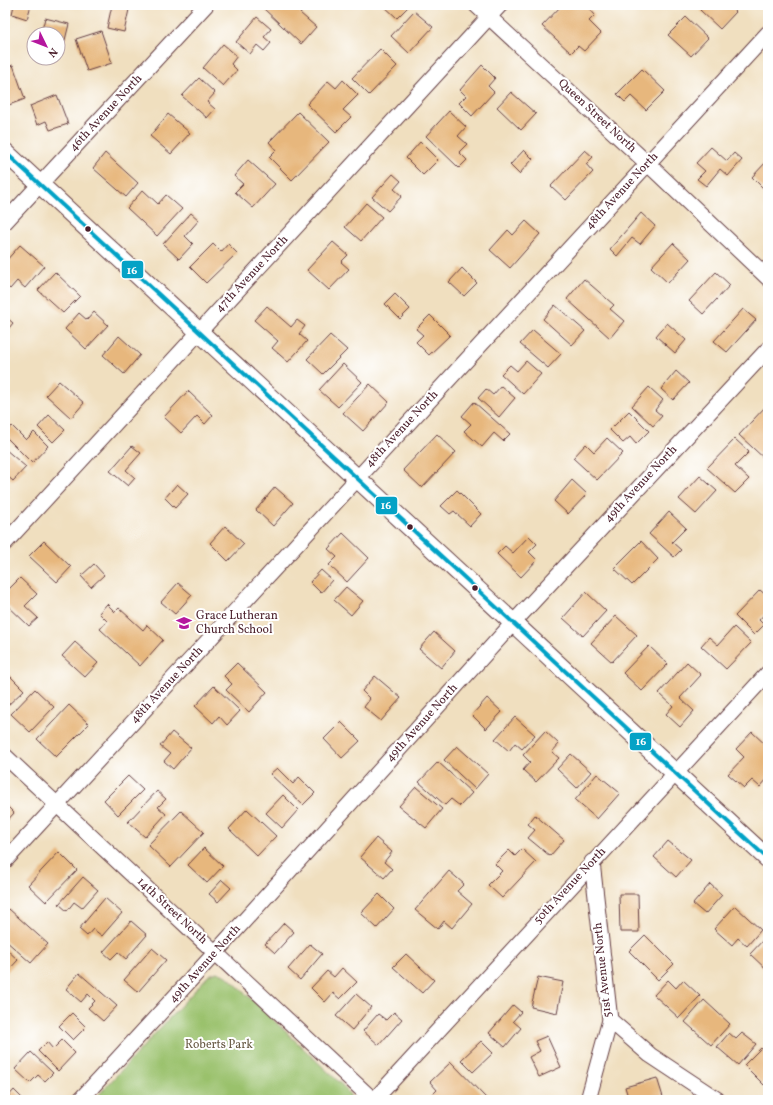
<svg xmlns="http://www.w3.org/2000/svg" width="773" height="1105" font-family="Vollkorn,serif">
  <rect width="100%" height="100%" fill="#fff"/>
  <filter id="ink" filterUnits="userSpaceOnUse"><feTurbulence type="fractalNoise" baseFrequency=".025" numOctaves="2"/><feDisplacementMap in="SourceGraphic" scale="8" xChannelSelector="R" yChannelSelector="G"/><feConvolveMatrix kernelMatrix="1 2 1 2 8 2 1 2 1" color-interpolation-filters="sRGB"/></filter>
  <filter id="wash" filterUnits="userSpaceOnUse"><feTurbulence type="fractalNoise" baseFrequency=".012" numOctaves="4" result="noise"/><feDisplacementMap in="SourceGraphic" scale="16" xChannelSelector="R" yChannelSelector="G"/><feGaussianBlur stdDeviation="0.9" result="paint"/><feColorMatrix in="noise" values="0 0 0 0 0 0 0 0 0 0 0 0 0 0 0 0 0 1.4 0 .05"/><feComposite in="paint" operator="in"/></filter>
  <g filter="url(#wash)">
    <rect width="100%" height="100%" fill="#f0dfbf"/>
    <path fill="#9ac16c" stroke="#72704c" d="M217,972L227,976L343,1086L350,1095V1100H94L209,975Z"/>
    <g id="blocks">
      <g fill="#e7b77d">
        <path d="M14,5H31L27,19L12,14Z"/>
        <path d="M112,5H130L124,32L107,28Z"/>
        <path d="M264,5H308L300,13L316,27L301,44L262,7Z"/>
        <path d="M383,5H410L397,18Z"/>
        <path d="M562,5H590L588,7L595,15L589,21L601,33L584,51L578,46L571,53L542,26Z"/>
        <path d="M705,5H729L736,12L720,29L700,10Z"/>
        <path d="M414,11L433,27L409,53L391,36Z"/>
        <path d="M257,17L271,29L264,37L271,43L264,51L257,45L250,54L236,42Z"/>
        <path d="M686,17L708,38L691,56L668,35Z"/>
        <path d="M45,18L69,24L63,48L58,47V34H41Z"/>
        <path d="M101,31L112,63L87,71L76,39Z"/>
        <path d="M223,44L237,56L231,64L237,70L223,86L203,68Z"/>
        <path d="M380,49L397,66L369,95L352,78Z"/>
        <path d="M13,65L25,99L6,106L5,68Z"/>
        <path d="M482,65L495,78L488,86L494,92L472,116L459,103L466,96L460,90Z"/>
        <path d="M642,69L665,91L646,110L631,96L625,102L617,94Z"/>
        <path d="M199,78L215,93L207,102L215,109L207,118L182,96Z"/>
        <path d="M343,80L358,95L343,110L351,117L336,132L307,104L328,81L336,88Z"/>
        <path d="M511,92L536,114L521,130L497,107Z"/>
        <path d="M57,95L68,124L50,130L46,121L37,125L30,106Z"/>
        <path d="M449,111L466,127L458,136L467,144L459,152L467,160L459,168L426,136Z"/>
        <path d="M298,112L329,142L292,180L269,157L276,150L269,142Z"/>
        <path d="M168,114L190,133L171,154L150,136Z"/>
        <path d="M420,142L438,160L423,175L406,158Z"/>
        <path d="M711,147L727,161L734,153L742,160L728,176L720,169L706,186L697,179L705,171L696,163Z"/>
        <path d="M524,150L533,159L519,174L510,165Z"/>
        <path d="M585,150L593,157L586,164L593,172L566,200L551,186Z"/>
        <path d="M105,153L138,183L126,197L93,168Z"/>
        <path d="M248,160L275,184L253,208L235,192L243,184L234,176Z"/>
        <path d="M768,160V186L765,190L752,177Z"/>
        <path d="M393,174L401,181L394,189L402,196L388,211L372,197Z"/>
        <path d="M143,190L158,204L166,195L182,209L157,236L127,208Z"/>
        <path d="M366,203L382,217L361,241L345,227Z"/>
        <path d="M191,213L199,220L185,236L193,244L179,259L163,244Z"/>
        <path d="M641,213L655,226L640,244L632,238L617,256L610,249Z"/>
        <path d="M526,221L540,234L510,268L490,250L508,230L513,235Z"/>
        <path d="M333,242L348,255L341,262L349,269L329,290L307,270Z"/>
        <path d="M673,243L690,259L668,283L651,267Z"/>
        <path d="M213,244L221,252L228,244L237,253L206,283L190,267Z"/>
        <path d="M20,245L44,266L25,288L17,281L10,289L5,284V262Z"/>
        <path d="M462,268L477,283L464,296L449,282Z"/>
        <path d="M55,272L80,296L63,313L38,290Z"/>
        <path d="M716,272L730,285L703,314L689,301Z"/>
        <path d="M584,279L614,305L610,309L624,321L610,338L567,299Z"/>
        <path d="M395,294L410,309L400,319L385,304Z"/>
        <path d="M555,305L585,331L572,345L543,319Z"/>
        <path d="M267,306L291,327L297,320L305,326L299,334L307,341L288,362L272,348L278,341L254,320Z"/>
        <path d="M743,309L756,320L727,352L714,341Z"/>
        <path d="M94,312L108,325L86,349L65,329L79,313L87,320Z"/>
        <path d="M430,315L450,335L429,355L416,342L423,335L416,329Z"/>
        <path d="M5,316L13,323L5,333Z"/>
        <path d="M667,323L686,340L675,353L656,336Z"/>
        <path d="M533,330L561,354L548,368L520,344Z"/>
        <path d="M330,335L347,350L323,374L307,359Z"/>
        <path d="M119,336L140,355L124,374L103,355Z"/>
        <path d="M526,361L541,374L523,394L501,374L510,365L517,371Z"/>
        <path d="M343,364L362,382L338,407L319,390Z"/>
        <path d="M676,371L689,383L673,400L661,389Z"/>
        <path d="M59,381L84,403L71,418L46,395Z"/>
        <path d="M370,384L389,402L363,431L343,413Z"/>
        <path d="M501,386L515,398L499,417L478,398L486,389L493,395Z"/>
        <path d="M649,387L663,400L655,410L662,416L653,426L632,406Z"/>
        <path d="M188,391L213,415L205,424L197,416L181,433L164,417Z"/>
        <path d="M474,402L510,434L503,441L494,433L482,447L464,431L471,424L462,416Z"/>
        <path d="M766,406L768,408V432L766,434L768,435V460L767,461L739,435Z"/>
        <path d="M629,411L649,431L636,444L630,437L623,443L610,430Z"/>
        <path d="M49,415L65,430L53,442L38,427Z"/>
        <path d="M12,426L26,440L34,432L48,446L32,463L5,436V433Z"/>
        <path d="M437,434L456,452L422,488L403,470Z"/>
        <path d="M607,438L623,453L597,480L573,458L586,444L594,452Z"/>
        <path d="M735,439L749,452L735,466L749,479L735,493L707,468Z"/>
        <path d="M132,446L141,453L126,470L135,478L128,486L110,471Z"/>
        <path d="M5,449L26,467L13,481L5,474Z"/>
        <path d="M700,476L717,491L696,514L679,499Z"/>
        <path d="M572,480L587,494L568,514L554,501Z"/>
        <path d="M177,484L188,494L175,508L165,498Z"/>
        <path d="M275,487L293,503L273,526L256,510Z"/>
        <path d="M457,490L481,514L470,526L454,511L450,514L441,506Z"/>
        <path d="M669,512L686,528L672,542L681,550L674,557L649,534Z"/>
        <path d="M225,526L244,544L228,561L210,543Z"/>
        <path d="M343,533L369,558L347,582L329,565L337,557L328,549Z"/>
        <path d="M529,536L537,544L529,552L537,560L521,577L497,554L505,546L513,553Z"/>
        <path d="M44,541L71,567L57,582L29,556Z"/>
        <path d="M641,541L658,559L632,585L614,568Z"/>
        <path d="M94,564L104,575L91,587L81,576Z"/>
        <path d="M321,570L332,580L321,593L310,582Z"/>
        <path d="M20,578L37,594L25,606L38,618L29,626L5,603V593Z"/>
        <path d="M178,583L192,595L175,614L161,602Z"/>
        <path d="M346,587L363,601L351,615L334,600Z"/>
        <path d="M760,590L768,597V610L759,620L764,625L754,635L735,616Z"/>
        <path d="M586,592L606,611L583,636L563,618Z"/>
        <path d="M107,604L115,612L119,608L143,630L147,625L163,640L140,666L100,629L107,621L99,613Z"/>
        <path d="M616,616L637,635L612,662L591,643Z"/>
        <path d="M734,627L751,643L726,669L701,646L709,637L718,645Z"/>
        <path d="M434,632L455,651L441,668L419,649Z"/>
        <path d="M75,642L98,663L85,677L62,656Z"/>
        <path d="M649,646L668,664L642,691L623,673Z"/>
        <path d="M687,662L701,675L680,698L694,711L680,727L666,714L673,706L659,693Z"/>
        <path d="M237,663L267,692L249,712L226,690L232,684L224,676Z"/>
        <path d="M8,674L24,690L6,707L5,706V677Z"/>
        <path d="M375,676L401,698L381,721L364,707L370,699L362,691Z"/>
        <path d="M214,686L240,711L227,725L219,716L213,723L195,706Z"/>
        <path d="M35,689L54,707L30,732L11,714Z"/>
        <path d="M487,698L502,712L486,729L472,715Z"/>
        <path d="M69,705L89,724L56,757L37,739Z"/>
        <path d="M515,717L535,735L522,749L515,743L509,751L495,739Z"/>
        <path d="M341,722L360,741L342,758L324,739Z"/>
        <path d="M545,731L559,744L552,752L559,758L536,782L523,770L530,762L523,755Z"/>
        <path d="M172,732L191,748L173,769L164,761L170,754L160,746Z"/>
        <path d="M752,732L768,747V778L760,787L752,780L744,788L728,774L744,757L736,749Z"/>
        <path d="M457,746L488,774L475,789L444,760Z"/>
        <path d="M571,754L591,772L577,788L557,769Z"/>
        <path d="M438,762L472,793L460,806L451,799L445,805L419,782Z"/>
        <path d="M277,768L293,784L299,777L315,793L303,805L270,774Z"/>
        <path d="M597,774L620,793L597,819L575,800Z"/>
        <path d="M128,776L143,790L118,815L104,800Z"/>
        <path d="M416,787L442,809L426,828L399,806Z"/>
        <path d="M157,791L166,799L158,807L166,814L145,837L128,822Z"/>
        <path d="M283,795L298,810L282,828L266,813Z"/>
        <path d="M5,804L14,813L5,823Z"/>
        <path d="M247,809L276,836L257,856L229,829Z"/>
        <path d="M181,811L204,832L171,867L148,845Z"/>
        <path d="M535,815L564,840L550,856L528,838L535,830L528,824Z"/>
        <path d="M376,838L392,852L384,862L392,869L384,878L360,857Z"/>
        <path d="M668,841L691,860L676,877L654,857Z"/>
        <path d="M204,848L223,866L207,883L188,865Z"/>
        <path d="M522,849L536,862L502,898L488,885L502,871L495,864L509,850L515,856Z"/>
        <path d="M59,852L77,870L46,902L28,885Z"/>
        <path d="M449,871L464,884L457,891L472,904L452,928L444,921L438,929L415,910Z"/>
        <path d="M83,877L98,890L82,908L74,902L67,911L59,904Z"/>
        <path d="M222,880L231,888L218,902L209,894Z"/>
        <path d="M710,884L722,895L705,914L693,904Z"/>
        <path d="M379,894L394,909L377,928L361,913Z"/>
        <path d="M619,894H638L639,932H620Z"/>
        <path d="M105,898L122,913L102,936L93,929L87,936L79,929Z"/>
        <path d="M735,906L761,930L747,946L738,938L732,945L714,929Z"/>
        <path d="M9,909L48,944L31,963L5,940V913Z"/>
        <path d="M131,921L147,935L126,959L118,952L111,959L103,952Z"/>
        <path d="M284,923L294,932L275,953L265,944Z"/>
        <path d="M645,935L674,964L658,980L629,951Z"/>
        <path d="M765,938L768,940V971L750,954Z"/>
        <path d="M310,944L322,954L300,980L288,969Z"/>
        <path d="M5,948L18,960L5,974Z"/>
        <path d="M152,948L166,960L138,992L124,980Z"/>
        <path d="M406,954L434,980L422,993L393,967Z"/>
        <path d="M342,968L357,982L340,999L333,993L325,1002L311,988L327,971L334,977Z"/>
        <path d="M79,973L117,1006L103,1021L88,1008L95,1001L88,994L81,1002L66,989Z"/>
        <path d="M538,977L563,982L557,1013L531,1007Z"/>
        <path d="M668,980L676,988L683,980L700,996L679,1018L654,995Z"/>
        <path d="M356,994L371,1007L352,1030L336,1016Z"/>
        <path d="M704,1000L730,1024L711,1045L685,1022Z"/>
        <path d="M513,1005L521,1012L513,1021L521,1028L505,1047L489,1033Z"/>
        <path d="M394,1012L402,1019L379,1045L363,1031L378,1014L386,1020Z"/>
        <path d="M72,1013L86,1027L73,1040L59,1026Z"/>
        <path d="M729,1033L736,1039L742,1033L756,1044L738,1065L717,1047Z"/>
        <path d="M547,1036L561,1067L539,1077L529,1057L540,1051L535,1041Z"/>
        <path d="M62,1040L75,1053L58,1071L38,1051L47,1042L53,1049Z"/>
        <path d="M481,1041L493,1053L473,1072L461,1060Z"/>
        <path d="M761,1048L768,1055V1081L764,1085L744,1065Z"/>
        <path d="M31,1052L53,1073L45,1081L38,1075L30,1083L15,1069Z"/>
        <path d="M451,1062L486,1098L484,1100H433L430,1097L437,1090L430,1082Z"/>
        <path d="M657,1078L663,1097L653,1100H629L625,1087Z"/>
        <path d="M14,1090L24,1100H5Z"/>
      </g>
    </g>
  </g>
  <g filter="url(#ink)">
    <use href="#blocks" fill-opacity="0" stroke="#633c41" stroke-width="1"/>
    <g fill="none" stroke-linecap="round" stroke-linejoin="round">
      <g stroke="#633c41" stroke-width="17">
        <g id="minor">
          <path d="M476,5L648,164L768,278"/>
          <path d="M5,222L206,5"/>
          <path d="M5,543L500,5"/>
          <path d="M5,756L373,1100"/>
          <path d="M5,861L768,33"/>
          <path d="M610,1020L650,1055L718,1100"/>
          <path d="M80,1100L216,952L513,623L768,349"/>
          <path d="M374,1100L768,673"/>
          <path d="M588,1100L610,1020L592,862"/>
        </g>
      </g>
      <g stroke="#633c41" stroke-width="20">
        <path id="tertiary" d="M5,152L768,859"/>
      </g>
      <use href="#minor" stroke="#fff" stroke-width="15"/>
      <use href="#tertiary" stroke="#fff" stroke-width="18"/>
      <g stroke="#fff" stroke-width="7">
        <path id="bus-1" d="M5,152L768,859"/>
      </g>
      <use href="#bus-1" stroke="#04a2c6" stroke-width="4"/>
    </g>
  </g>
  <defs>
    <g id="school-bare" transform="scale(1.2)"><path d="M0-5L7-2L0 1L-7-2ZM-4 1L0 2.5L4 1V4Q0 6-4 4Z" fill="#b5179e" stroke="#fff" stroke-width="2.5" paint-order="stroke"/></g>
  </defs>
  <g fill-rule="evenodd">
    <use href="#school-bare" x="184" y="623"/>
  </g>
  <g fill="#4a1f2b" stroke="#fff" stroke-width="1.5">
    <circle cx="88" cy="229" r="3.5"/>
    <circle cx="410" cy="527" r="3.5"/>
    <circle cx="475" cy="588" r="3.5"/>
  </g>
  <g text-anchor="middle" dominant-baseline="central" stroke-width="4" stroke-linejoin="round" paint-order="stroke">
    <g font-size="12" fill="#4a1f2b" stroke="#fff">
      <text transform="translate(106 113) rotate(-47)">46th Avenue North</text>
      <text transform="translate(597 116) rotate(43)">Queen Street North</text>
      <text transform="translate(622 191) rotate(-47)">48th Avenue North</text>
      <text transform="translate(252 274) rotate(-47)">47th Avenue North</text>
      <text transform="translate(402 429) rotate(-47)">48th Avenue North</text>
      <text transform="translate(641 484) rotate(-47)">49th Avenue North</text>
      <text transform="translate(167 685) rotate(-47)">48th Avenue North</text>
      <text transform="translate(422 723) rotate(-48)">49th Avenue North</text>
      <text transform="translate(570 886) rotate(-47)">50th Avenue North</text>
      <text transform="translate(172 911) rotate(43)">14th Street North</text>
      <text transform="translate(205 964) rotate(-48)">49th Avenue North</text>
      <text transform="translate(603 970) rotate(-96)">51st Avenue North</text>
    </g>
    <g font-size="12" fill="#4a1f2b" stroke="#fff" text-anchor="start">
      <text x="196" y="616">Grace Lutheran<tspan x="196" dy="14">Church School</tspan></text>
    </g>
    <g font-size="12" fill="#665842" stroke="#fff">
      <text x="219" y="1045">Roberts Park</text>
    </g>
  </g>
  <g stroke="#fff" stroke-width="1.5">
    <rect x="121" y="260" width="23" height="19" rx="4" fill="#04a2c6"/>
    <rect x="375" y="496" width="23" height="19" rx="4" fill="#04a2c6"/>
    <rect x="629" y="732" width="23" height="19" rx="4" fill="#04a2c6"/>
  </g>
  <g font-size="11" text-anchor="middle" font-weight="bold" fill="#fff">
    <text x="132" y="274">16</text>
    <text x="386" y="509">16</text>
    <text x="641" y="745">16</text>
  </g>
  <rect width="773" height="1105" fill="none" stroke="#fff" stroke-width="20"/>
  <g transform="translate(46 46) rotate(133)"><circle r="19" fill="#ffffff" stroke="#b7a5aa"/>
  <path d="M0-3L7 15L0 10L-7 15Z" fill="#b5179e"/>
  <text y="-6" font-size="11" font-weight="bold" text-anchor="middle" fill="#4a1f2b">N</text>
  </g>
</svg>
